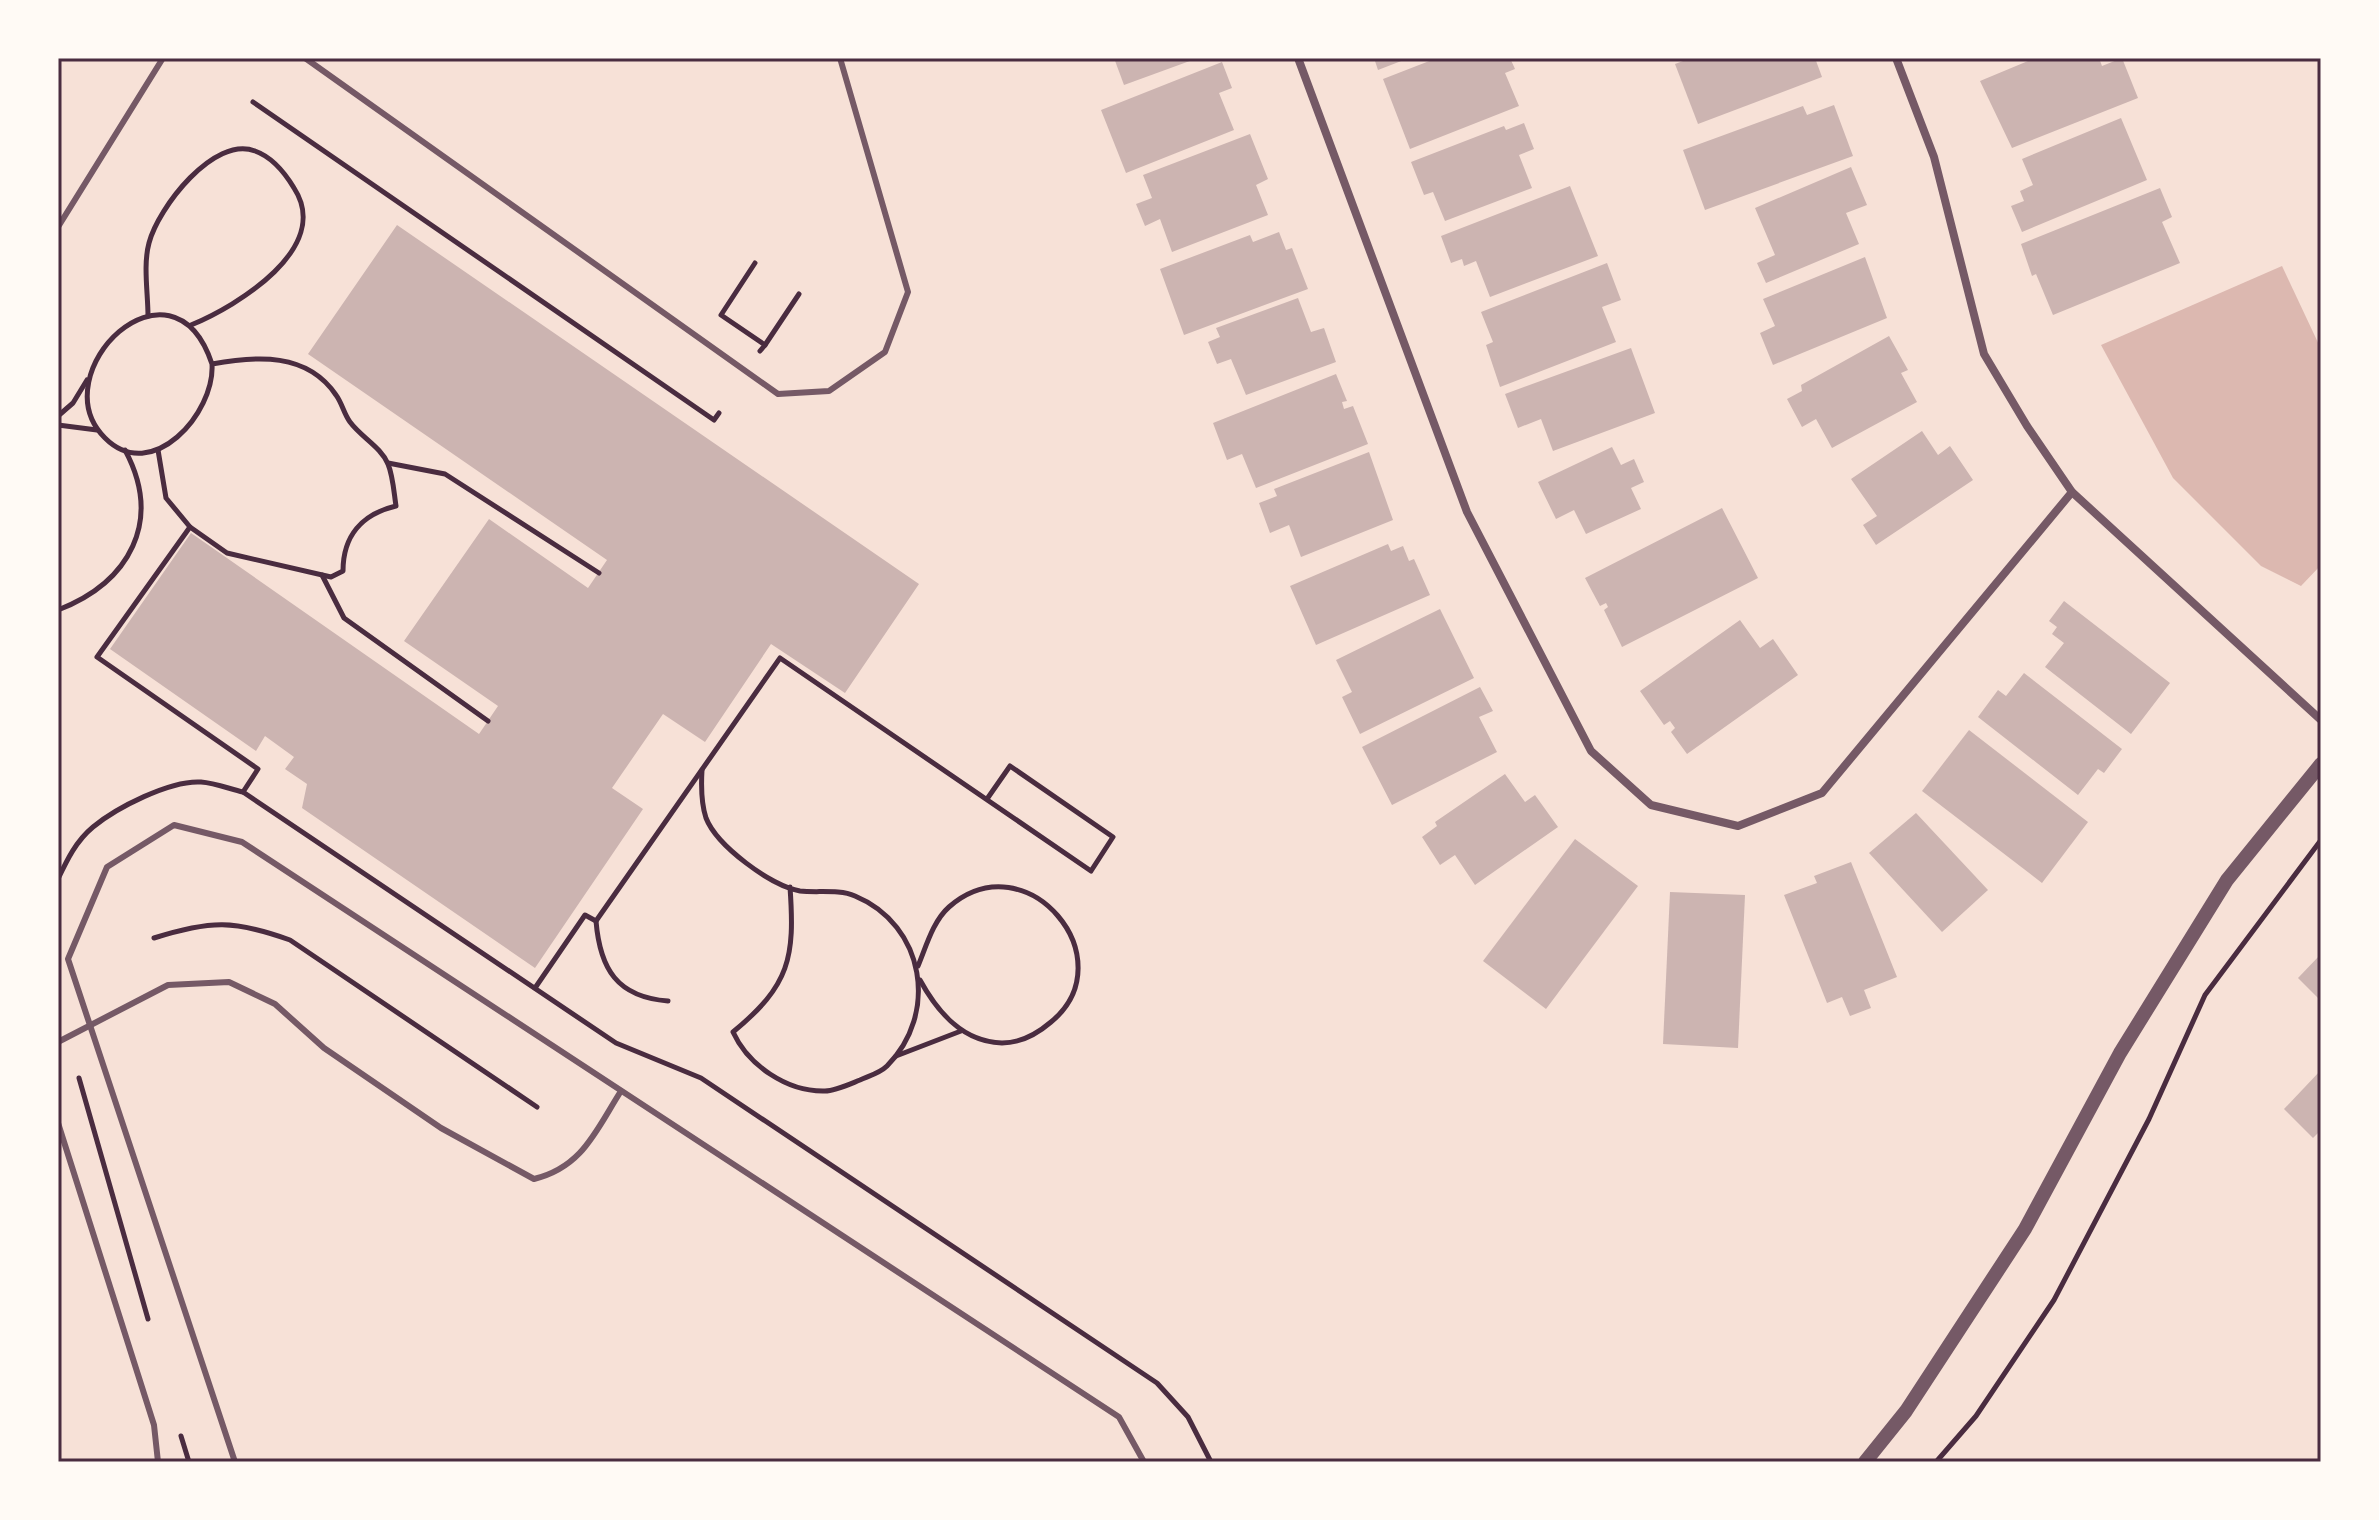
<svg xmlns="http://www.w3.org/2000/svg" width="2379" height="1520" font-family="Rubik,sans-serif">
  <rect width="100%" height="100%" fill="#f7e1d7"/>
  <path fill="#dcb8b0" d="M2282,266L2321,349V565L2301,586L2261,566L2173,478L2101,345Z"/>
  <g fill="#ccb4b1">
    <path d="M1114,58H1198L1124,85Z"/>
    <path d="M1374,58H1409L1378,70Z"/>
    <path d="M1437,58H1510L1515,69L1505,73L1519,106L1410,149L1383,79Z"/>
    <path d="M1691,58H1815L1822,77L1698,124L1675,64Z"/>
    <path d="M2035,58H2099L2102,66L2122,58L2138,98L2012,148L1980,81Z"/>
    <path d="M1222,62L1232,88L1219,93L1234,130L1126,173L1101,110Z"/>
    <path d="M1834,105L1853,156L1705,210L1683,150L1803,106L1807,115Z"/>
    <path d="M2121,118L2147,180L2022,232L2011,206L2024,201L2020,191L2033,185L2022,159Z"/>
    <path d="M1524,123L1534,149L1519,155L1532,188L1445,221L1433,192L1424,195L1411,162L1504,126L1506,130Z"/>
    <path d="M1250,134L1268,179L1256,185L1268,215L1172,252L1160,219L1145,226L1136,204L1152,198L1143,175Z"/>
    <path d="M1851,167L1867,205L1846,213L1859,244L1766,283L1757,263L1775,255L1755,208Z"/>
    <path d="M1570,186L1598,256L1490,297L1476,261L1464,266L1462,259L1451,263L1441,236Z"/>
    <path d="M2160,188L2172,217L2162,222L2180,263L2053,315L2036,274L2032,276L2021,244Z"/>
    <path d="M397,225L919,584L845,693L771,644L705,742L663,714L612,788L643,809L535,968L302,808L307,784L285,769L294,757L265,736L256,751L110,649L191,533L479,734L498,706L404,641L489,519L588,588L607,560L308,354Z"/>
    <path d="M1279,232L1286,250L1292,248L1308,289L1184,335L1160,269L1250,235L1253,242Z"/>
    <path d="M1865,257L1887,318L1773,365L1760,333L1775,326L1763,299Z"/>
    <path d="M1607,263L1621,300L1602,307L1616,342L1500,387L1486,345L1493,342L1481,312Z"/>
    <path d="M1298,298L1311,332L1324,328L1336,362L1246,395L1231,359L1217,364L1208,342L1220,337L1216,328Z"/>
    <path d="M1889,336L1908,370L1901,373L1917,402L1832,448L1816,419L1802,427L1787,399L1802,391L1801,385Z"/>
    <path d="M1631,348L1655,413L1553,451L1541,419L1518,428L1505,394Z"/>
    <path d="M1336,374L1347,401L1342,402L1344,409L1353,406L1368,444L1256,488L1242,454L1227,460L1213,423Z"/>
    <path d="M1922,431L1938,455L1950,446L1973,480L1876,545L1863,525L1877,516L1851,479Z"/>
    <path d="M1612,447L1621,465L1634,459L1644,482L1631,488L1641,509L1586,534L1574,510L1556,519L1538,482Z"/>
    <path d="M1369,452L1393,520L1301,557L1289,525L1270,533L1259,503L1277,496L1274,489Z"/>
    <path d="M1722,508L1758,578L1622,647L1604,610L1608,607L1606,603L1600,606L1585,578Z"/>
    <path d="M1388,544L1391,551L1403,546L1409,561L1414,559L1430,595L1316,645L1290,586Z"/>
    <path d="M2064,601L2170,683L2131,734L2045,667L2064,643L2052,634L2057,627L2049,621Z"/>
    <path d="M1440,609L1474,678L1360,734L1342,697L1352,692L1336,660Z"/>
    <path d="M1740,620L1760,648L1773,639L1798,675L1687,754L1671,732L1675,728L1670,721L1664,725L1640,691Z"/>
    <path d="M2024,673L2122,749L2104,773L2098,769L2078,795L1978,717L1998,690L2006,696Z"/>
    <path d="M1480,687L1493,711L1479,717L1497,752L1392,805L1362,747Z"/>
    <path d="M1969,730L2088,822L2042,883L1922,791Z"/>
    <path d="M1505,774L1525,802L1535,795L1558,827L1475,885L1455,855L1440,865L1422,837L1437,826L1435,822Z"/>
    <path d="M1916,813L1988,890L1942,932L1869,853Z"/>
    <path d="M1575,839L1638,886L1546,1009L1483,961Z"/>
    <path d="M1851,862L1897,977L1864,990L1871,1008L1850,1016L1842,997L1827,1003L1784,895L1817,883L1814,876Z"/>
    <path d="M1670,892L1745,895L1738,1048L1663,1044Z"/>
    <path d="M2321,954V1001L2298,978Z"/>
    <path d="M2321,1070V1130L2313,1138L2284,1109Z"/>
  </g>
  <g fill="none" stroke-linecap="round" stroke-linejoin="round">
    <g stroke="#4a2c40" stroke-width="5">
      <path d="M253,102L714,420L719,413"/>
      <path d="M755,263L721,315L765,345L760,351"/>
      <path d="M148,316C148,293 143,265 149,243C158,208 214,135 255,151C272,157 285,173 294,188C333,248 237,306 191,325"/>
      <path d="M765,345L799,294"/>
      <path d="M212,364C215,413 152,485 105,438C40,373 172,244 212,364C256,356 307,352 336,395C342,403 344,414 350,422C361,437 381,447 388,464C393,476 394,493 396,506C362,514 343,536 343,571L331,577L227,553L190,527L97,657L258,769L243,792"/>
      <path d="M58,416L73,403L87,380"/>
      <path d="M58,425L97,430"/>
      <path d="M158,450L166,498L190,527"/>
      <path d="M388,463L445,474L599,573"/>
      <path d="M322,575L344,618L488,721"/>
      <path d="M58,610C130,582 163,521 125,450"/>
      <path d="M702,770C701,787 701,803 706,818C717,846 771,886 800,891C817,893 839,889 855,896C925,925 939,1014 887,1066C880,1073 869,1076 860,1080C850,1084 835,1091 825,1091C787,1092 748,1065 733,1032C790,985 795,958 790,887"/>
      <path d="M58,879C67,860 76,841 93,827C116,808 170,780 201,782C215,783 230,789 243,792L616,1043L701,1078L1157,1383L1188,1417L1211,1462"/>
      <path d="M596,921C600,969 617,997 668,1001"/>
      <path d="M154,938C211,920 234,920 290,940L537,1107"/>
      <path d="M918,966C926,947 933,921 949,907C1027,839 1127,960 1051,1022C1037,1034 1021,1043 1002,1043C963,1042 938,1013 920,980"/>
      <path d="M535,988L585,915L596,921L780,658L1091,871L1113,837L1010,766L987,799"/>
      <path d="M896,1056L961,1031"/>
      <path d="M79,1078L148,1319"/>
      <path d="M181,1436L189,1462"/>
      <path d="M1936,1462L1976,1416L2054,1300L2149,1119L2205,995L2321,840"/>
    </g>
    <g stroke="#755966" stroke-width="6">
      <path d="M305,58L778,394L829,391L885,352L908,292L840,58"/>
      <path d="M58,227L163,58"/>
      <path d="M58,1042L168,985L229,982L275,1004L324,1048L441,1128L534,1179C583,1167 596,1130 621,1091"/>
      <path d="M58,1123L154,1425L158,1462"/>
      <path d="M235,1462L68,959L107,867L174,825L242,842L1119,1417L1144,1462"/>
    </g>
    <g stroke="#755966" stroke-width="8">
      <path d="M1298,58L1467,512L1591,751L1651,805L1738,826L1822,793L2072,492"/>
      <path d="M1896,58L1934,157L1984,354L2027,426L2072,492L2321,720"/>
    </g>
    <path stroke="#755966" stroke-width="14" d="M1865,1462L1906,1411L2025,1229L2120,1053L2227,880L2321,764"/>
  </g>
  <rect width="2379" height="1520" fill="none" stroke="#fffaf5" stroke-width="120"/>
  <rect x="60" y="60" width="2259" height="1400" fill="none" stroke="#4a2c40" stroke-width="3"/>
</svg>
